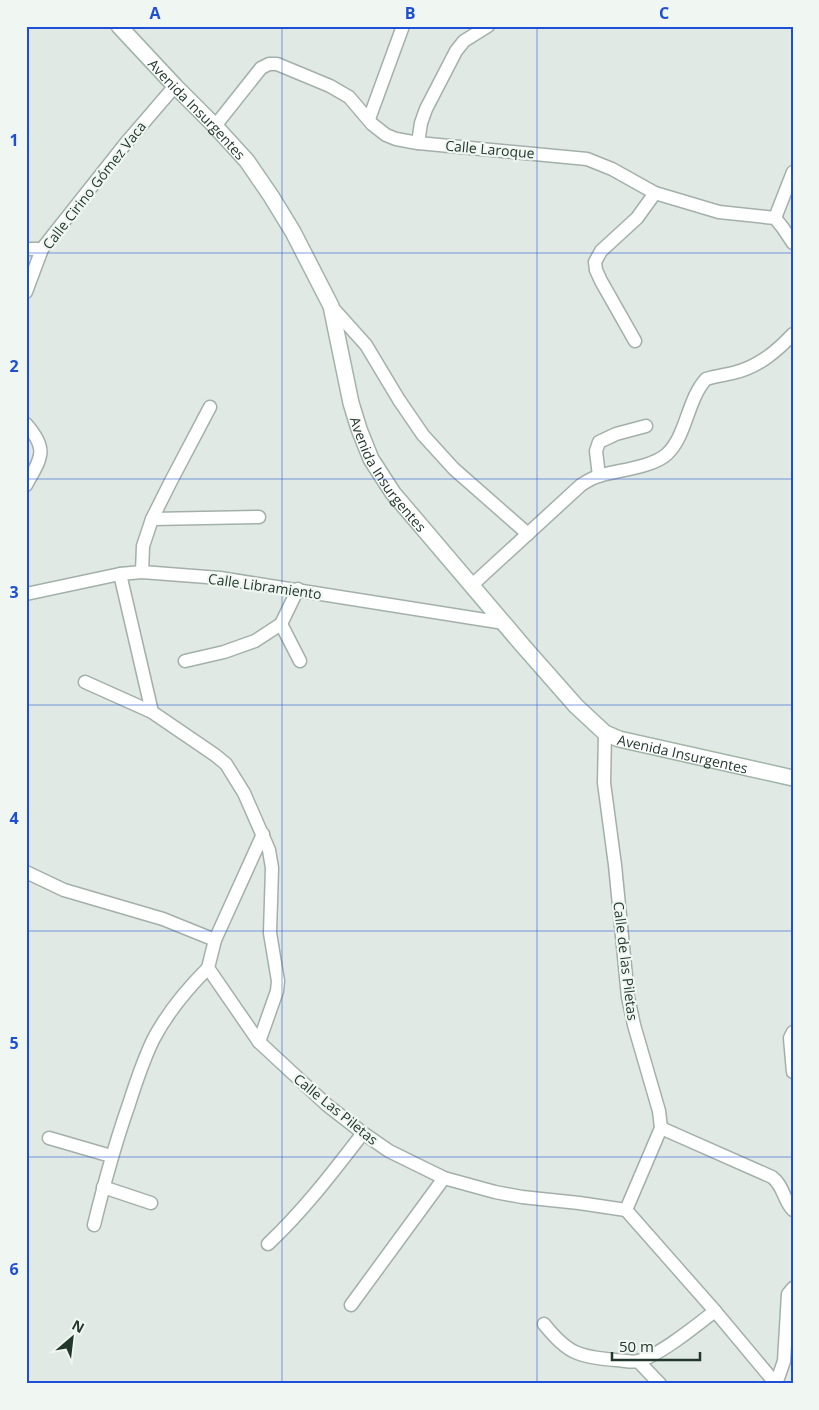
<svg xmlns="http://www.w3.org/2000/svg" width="819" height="1410" font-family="'Open Sans',sans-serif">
  <rect width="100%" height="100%" fill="#e0e9e3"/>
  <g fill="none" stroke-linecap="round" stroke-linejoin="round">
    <g stroke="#a3b0a9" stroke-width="15">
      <g id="minor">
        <path d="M369,119L403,26"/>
        <path d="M215,126L261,68L269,64H277L330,86L349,97L372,124L386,135L396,139L418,143L587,159L612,169L655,193L719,212L775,218L783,228L793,243"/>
        <path d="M418,143L421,123L426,109L456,51L464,41L488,26"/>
        <path d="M775,218L793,172"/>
        <path d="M26,249H42"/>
        <path d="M26,292L42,249L126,143L175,86"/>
        <path d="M331,306L366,345L399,400L423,435L454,469L528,534"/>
        <path d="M635,341L601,281L596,270L595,262L601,251L637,218L655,193"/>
        <path d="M26,424C49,450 41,458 26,485"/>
        <path d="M599,476L596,451L599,442L616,434L646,426"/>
        <path d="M152,519L259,517"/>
        <path d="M142,572L143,546L152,519L171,481L210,407"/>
        <path d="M120,574L152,712L215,755L226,764L244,793L269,850L272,868L270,933L278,981L277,991L259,1042"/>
        <path d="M471,586L581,485C587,481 594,477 602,475C620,470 653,467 667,454C687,435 687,400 706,379C715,376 724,375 733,373C758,367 776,352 793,334"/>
        <path d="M26,594L120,574L142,572L220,578L504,623"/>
        <path d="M281,624L300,661"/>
        <path d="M185,661L224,652L255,641L281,624L298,589"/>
        <path d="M85,682L152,712"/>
        <path d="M605,733L604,783L615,865L628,997L634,1025L659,1111L661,1128L626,1210"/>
        <path d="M26,872L64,890L163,919L215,940L208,968L259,1042L327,1105L363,1133L389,1151L444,1178L495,1192L522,1197L579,1203L626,1210L715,1311L776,1384"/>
        <path d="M215,940L263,834"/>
        <path d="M793,1032L790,1038L793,1072"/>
        <path d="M661,1128L772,1177C784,1186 783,1200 793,1210"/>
        <path d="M49,1138L111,1156"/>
        <path d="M103,1187L151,1203"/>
        <path d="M94,1225C104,1184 115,1144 129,1104C136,1082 143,1061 153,1040C167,1013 187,989 208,968"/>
        <path d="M268,1244C304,1210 333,1172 363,1133"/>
        <path d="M351,1305L444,1178"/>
        <path d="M544,1324C567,1353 578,1357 616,1360C622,1360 632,1363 638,1361C659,1356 697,1325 715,1311"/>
        <path d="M638,1361L660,1384"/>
        <path d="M776,1384L784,1361L788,1294L793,1288"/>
      </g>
    </g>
    <g stroke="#a0b4a8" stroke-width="18">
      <g id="secondary">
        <path id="s1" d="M119,26L175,86L215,126L247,161L271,196L293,232L331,306L351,403L359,429L371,459L393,493L524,647L576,706L605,733L619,739L793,778"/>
      </g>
    </g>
    <use href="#minor" stroke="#fff" stroke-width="12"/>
    <use href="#secondary" stroke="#fff" stroke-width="15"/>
  </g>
  <path fill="none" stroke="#1d4ed8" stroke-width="1" stroke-opacity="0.55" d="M282,26V1384M537,26V1384M26,253H793M26,479H793M26,705H793M26,931H793M26,1157H793"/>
  <g text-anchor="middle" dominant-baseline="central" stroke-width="4.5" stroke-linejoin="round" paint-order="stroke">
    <g font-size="14" fill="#22382d" stroke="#f0f6f1">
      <text stroke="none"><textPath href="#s1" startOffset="114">Avenida Insurgentes</textPath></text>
      <text transform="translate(490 149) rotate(5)">Calle Laroque</text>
      <text transform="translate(94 185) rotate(-52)">Calle Cirino Gómez Vaca</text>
      <text stroke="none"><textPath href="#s1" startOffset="534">Avenida Insurgentes</textPath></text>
      <text transform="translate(265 586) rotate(8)">Calle Libramiento</text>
      <text stroke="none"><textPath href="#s1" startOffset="954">Avenida Insurgentes</textPath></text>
      <text transform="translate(626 961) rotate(83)">Calle de las Piletas</text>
      <text transform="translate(336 1109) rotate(39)">Calle Las Piletas</text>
    </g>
  </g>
  <rect width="819" height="1410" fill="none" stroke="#f0f6f1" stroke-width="55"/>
  <g transform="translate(72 1338) rotate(28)" stroke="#f0f6f1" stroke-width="4" paint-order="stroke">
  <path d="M0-4L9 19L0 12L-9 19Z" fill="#22382d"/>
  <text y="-8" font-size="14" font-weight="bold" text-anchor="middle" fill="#22382d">N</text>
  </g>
  <path d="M612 1352v8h88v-8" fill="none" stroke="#22382d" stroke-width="2.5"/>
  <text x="619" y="1352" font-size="15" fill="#22382d" stroke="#f0f6f1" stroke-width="4" paint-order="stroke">50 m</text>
  <rect x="28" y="28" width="764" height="1354" fill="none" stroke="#1d4ed8" stroke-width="2"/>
  <g font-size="16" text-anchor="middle" font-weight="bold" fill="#1d4ed8">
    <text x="155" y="19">A</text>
    <text x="410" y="19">B</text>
    <text x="664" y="19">C</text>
    <text x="14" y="146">1</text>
    <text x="14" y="372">2</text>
    <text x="14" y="598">3</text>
    <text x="14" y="824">4</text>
    <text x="14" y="1049">5</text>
    <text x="14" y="1275">6</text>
  </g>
</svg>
